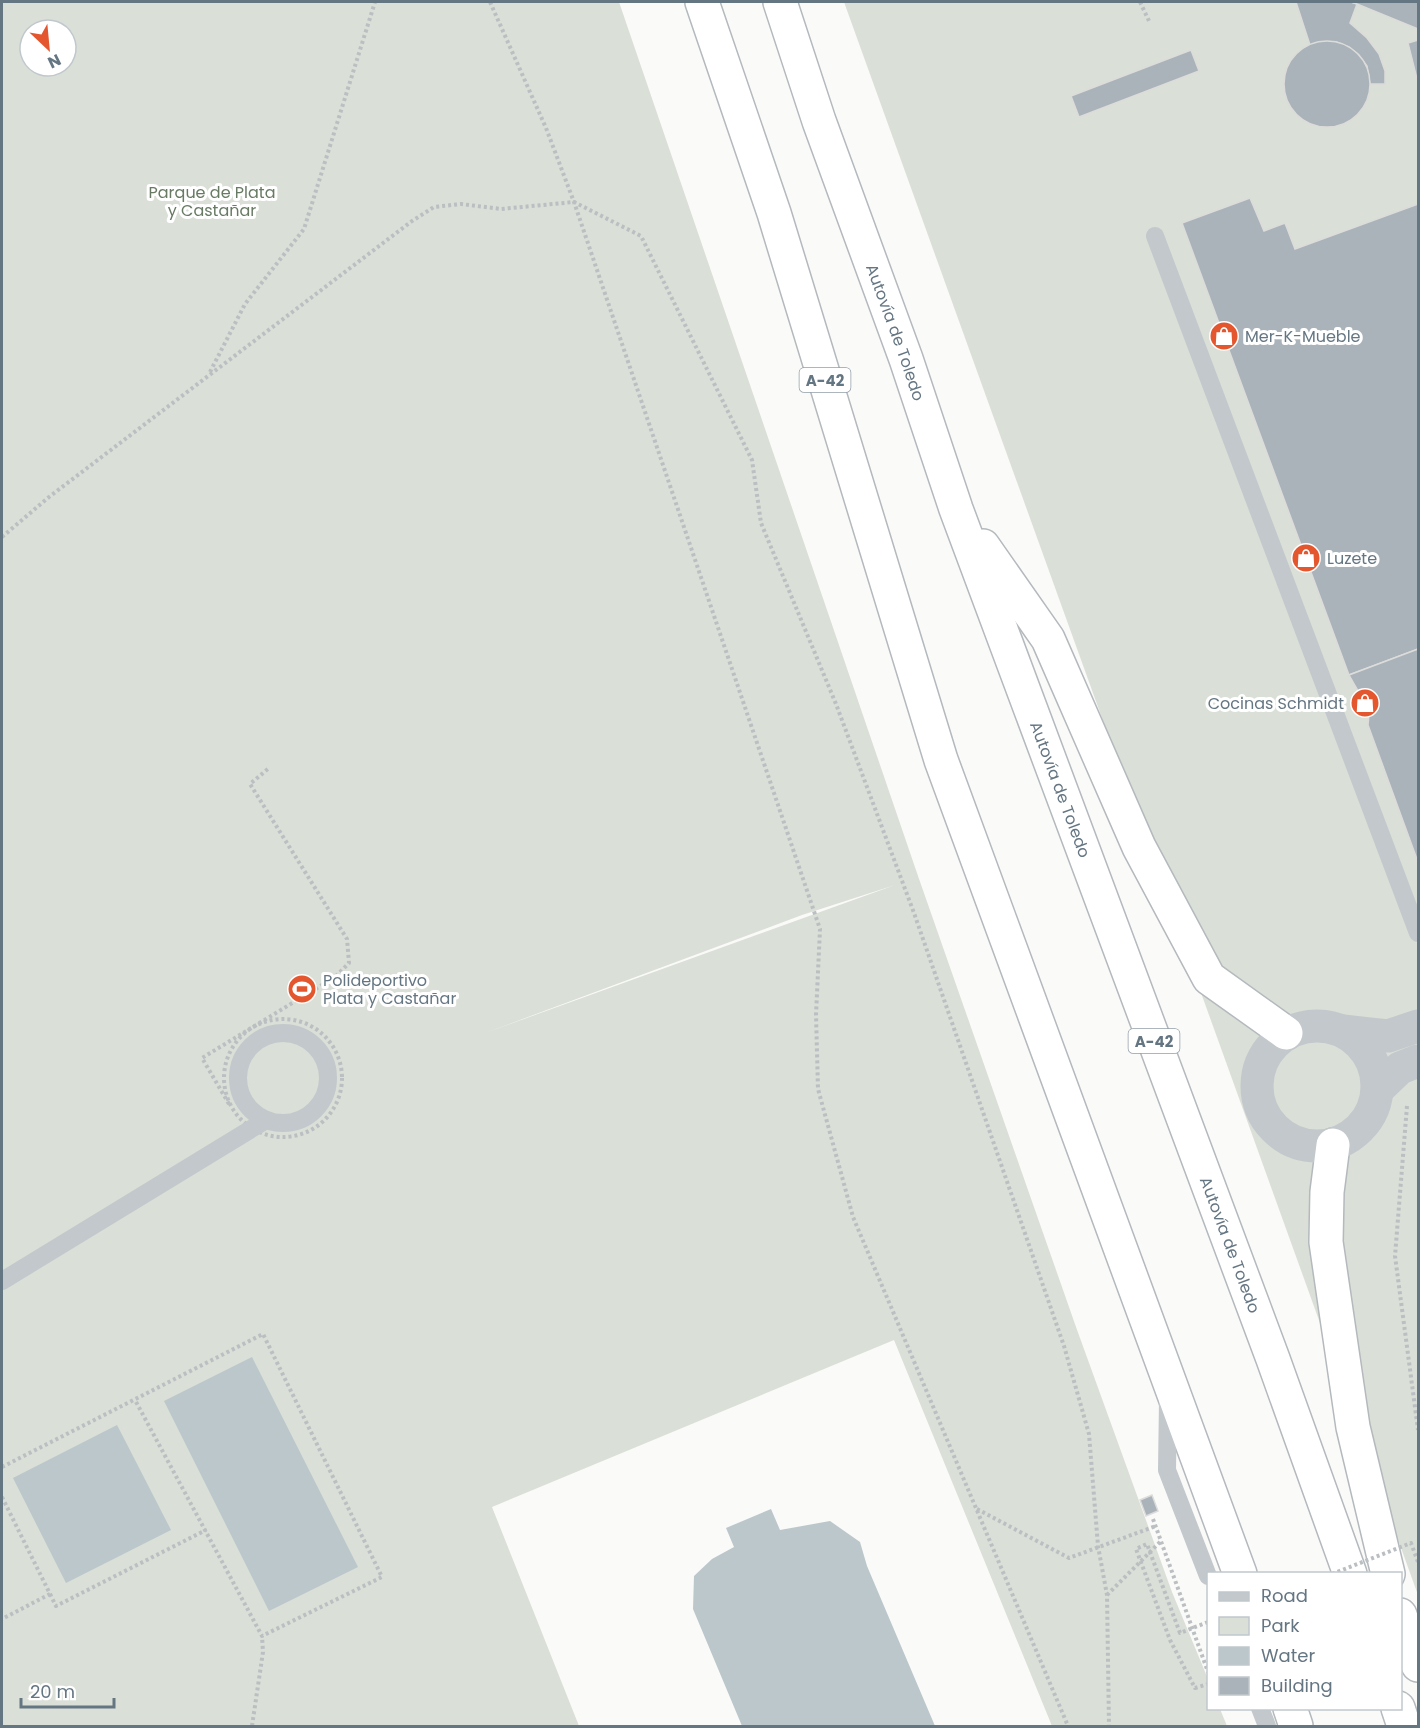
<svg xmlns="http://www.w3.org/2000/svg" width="1420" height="1728" font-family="Poppins,sans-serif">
  <rect width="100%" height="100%" fill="#fafaf8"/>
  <g fill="#dadfd7" fill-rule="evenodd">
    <path d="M2,2H619L918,876L1076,1327L1172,1592L1208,1679V1708L1220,1709L1227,1726H1052L894,1340L492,1507L579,1726H2ZM30,30H66V66H30ZM895,885L485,1033L802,915Z"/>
    <path d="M844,2H1418V1595Z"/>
  </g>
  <g fill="#bbc7cb">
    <path d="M252,1357L358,1567L269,1611L164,1401Z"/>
    <path d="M117,1425L171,1530L66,1583L13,1478Z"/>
    <path d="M771,1509L780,1530L830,1521L860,1542L867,1566L935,1726H742L693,1609L694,1576L712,1559L734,1547L726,1528Z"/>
  </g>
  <g fill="#aab3b9" stroke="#dcdcda" stroke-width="1.5">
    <path d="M1296,2H1351L1357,4L1350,23L1367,38L1379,54L1385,71V84H1370L1367,66L1359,55L1349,47L1336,42L1310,45Z"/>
    <path d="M1351,2H1418V29L1357,4Z"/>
    <path d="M1418,40V83L1408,43Z"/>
    <circle cx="1327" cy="84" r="43"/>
    <path d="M1191,50L1199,71L1079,117L1071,96Z"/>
    <path d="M1250,198L1264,231L1285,223L1295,249L1418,204V649L1349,675L1182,223Z"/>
    <path d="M1418,649V862L1368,725L1369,714L1365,703L1349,675Z"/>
    <path d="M1152,1495L1158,1511L1146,1516L1140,1500Z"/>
  </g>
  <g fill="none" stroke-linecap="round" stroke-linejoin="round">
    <g stroke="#b4b9bd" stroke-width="36">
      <g id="motorway">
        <path d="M702,2L774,213L941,760L1240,1574"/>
        <path id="s1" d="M780,2L819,121L906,359L956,509L1273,1359L1350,1574"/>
        <path d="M983,546L1048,639L1139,847L1209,978L1286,1033"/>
        <path d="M1333,1145L1327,1192L1326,1242L1353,1427L1388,1574"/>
        <path d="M1400,1615L1418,1665"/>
        <path d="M1290,1708L1296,1726"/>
        <path d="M1398,1708L1404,1726"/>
      </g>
    </g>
    <g stroke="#bbbfc2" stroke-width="4" stroke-dasharray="3 3" stroke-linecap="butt">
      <path d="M490,2L546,128L574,202L820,929L816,1015L818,1089L853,1217L1068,1726"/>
      <path d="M1140,2L1149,21"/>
      <path d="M210,372L245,304L304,229L375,2"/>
      <path d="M2,537L49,497L412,221L434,207L461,204L501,209L574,202L641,236L752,460L761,523L836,704L914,913L1064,1346L1089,1434L1098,1546L1107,1595L1109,1726"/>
      <circle cx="283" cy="1078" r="59"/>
      <path d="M229,1104L202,1058L335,977L349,963L347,939L250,784L269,768"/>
      <path d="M1407,1106L1395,1256L1418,1430"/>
      <path d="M2,1467L263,1334L382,1577L262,1636L135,1400"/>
      <path d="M2,1497L50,1594L2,1619"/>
      <path d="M977,1509L1069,1558L1156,1526"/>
      <path d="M1153,1519L1208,1672"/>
      <path d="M50,1594L56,1606L206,1530"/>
      <path d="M1107,1595L1161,1541"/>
      <path d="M252,1726L263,1652L262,1636"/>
    </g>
    <g stroke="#c3c8cc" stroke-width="18">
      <path d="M1155,236L1418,933"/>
      <circle cx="283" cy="1078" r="45"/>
      <path d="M2,1281L266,1120"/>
      <path d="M1168,1400L1167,1470L1208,1576"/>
      <path d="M1260,1708L1267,1726"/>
    </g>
    <g stroke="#c3c8cc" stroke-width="33">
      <circle cx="1317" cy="1086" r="60"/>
      <path d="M1343,1031L1388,1036L1418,1026"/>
      <path d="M1378,1089L1400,1068L1418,1061"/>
    </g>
    <use href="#motorway" stroke="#fff" stroke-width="33"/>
    <g stroke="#bbbfc2" stroke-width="4" stroke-dasharray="3 3" stroke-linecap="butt">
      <path d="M1332,1574L1411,1543L1418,1562"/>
      <path d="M1208,1622L1180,1633L1147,1544L1136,1549L1170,1640L1195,1688L1208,1684"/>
    </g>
  </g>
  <defs>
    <g id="shop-disc" transform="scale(1.5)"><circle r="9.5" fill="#e4572e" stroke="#fff"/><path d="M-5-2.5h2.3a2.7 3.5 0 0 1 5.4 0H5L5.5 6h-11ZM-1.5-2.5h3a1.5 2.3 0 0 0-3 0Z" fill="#fff"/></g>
    <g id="stadium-disc" transform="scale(1.5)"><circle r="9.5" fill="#e4572e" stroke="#fff"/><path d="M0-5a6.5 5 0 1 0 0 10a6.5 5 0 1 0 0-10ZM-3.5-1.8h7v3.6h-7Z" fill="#fff"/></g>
  </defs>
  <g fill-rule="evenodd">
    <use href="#shop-disc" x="1224" y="336"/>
    <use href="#shop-disc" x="1306" y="558"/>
    <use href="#shop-disc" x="1365" y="703"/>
    <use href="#stadium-disc" x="302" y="989"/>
  </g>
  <g text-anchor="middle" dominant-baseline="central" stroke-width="6" stroke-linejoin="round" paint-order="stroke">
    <g fill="#fff" stroke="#939fa8" stroke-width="1.5">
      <rect x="799.5" y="368" width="51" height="24" rx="4.5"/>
      <rect x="1128.5" y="1029" width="51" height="24" rx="4.5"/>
    </g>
    <g font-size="15" font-weight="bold" fill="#657683">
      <text x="825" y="380">A-42</text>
      <text x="1154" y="1041">A-42</text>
    </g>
    <g font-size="16" fill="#687a64" stroke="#fff">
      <text x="212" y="192">Parque de Plata<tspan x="212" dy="18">y Castañar</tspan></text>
    </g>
    <g font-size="16" fill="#657683" stroke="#fff">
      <text stroke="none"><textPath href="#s1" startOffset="350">Autovía de Toledo</textPath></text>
      <text stroke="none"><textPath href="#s1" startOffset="836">Autovía de Toledo</textPath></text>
      <text stroke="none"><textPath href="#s1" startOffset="1322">Autovía de Toledo</textPath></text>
    </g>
    <g font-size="16" fill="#657683" stroke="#fff" text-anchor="start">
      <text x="1245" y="336">Mer-K-Mueble</text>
      <text x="1327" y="558">Luzete</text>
      <text x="1344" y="703" text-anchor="end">Cocinas Schmidt</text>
      <text x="323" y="980">Polideportivo<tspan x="323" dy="18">Plata y Castañar</tspan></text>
    </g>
  </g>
  <rect width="1420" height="1728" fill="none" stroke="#657683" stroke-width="6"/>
  <rect x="1207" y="1572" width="195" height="138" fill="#ffffff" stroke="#c1c8cd" stroke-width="1.5"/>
  <rect x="1219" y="1592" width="30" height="9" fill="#c3c8cc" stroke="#c1c8cd" stroke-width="1.5"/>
  <text x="1261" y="1602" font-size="18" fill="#657683">Road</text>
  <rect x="1219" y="1617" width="30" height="18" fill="#dadfd7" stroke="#c1c8cd" stroke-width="1.5"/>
  <text x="1261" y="1632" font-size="18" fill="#657683">Park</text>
  <rect x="1219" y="1647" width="30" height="18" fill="#bbc7cb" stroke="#c1c8cd" stroke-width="1.5"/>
  <text x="1261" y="1662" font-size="18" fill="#657683">Water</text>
  <rect x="1219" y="1677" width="30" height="18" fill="#aab3b9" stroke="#c1c8cd" stroke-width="1.5"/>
  <text x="1261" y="1692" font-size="18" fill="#657683">Building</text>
  <g transform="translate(48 48) rotate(154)"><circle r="28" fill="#ffffff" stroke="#c1c8cd" stroke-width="1.5"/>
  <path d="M0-4.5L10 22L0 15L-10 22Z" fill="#e4572e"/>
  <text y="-9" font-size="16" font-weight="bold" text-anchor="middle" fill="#657683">N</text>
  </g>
  <path d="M21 1698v9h93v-9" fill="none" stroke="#657683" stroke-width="3"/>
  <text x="30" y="1698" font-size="18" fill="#657683" stroke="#ffffff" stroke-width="4.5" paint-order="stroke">20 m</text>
</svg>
